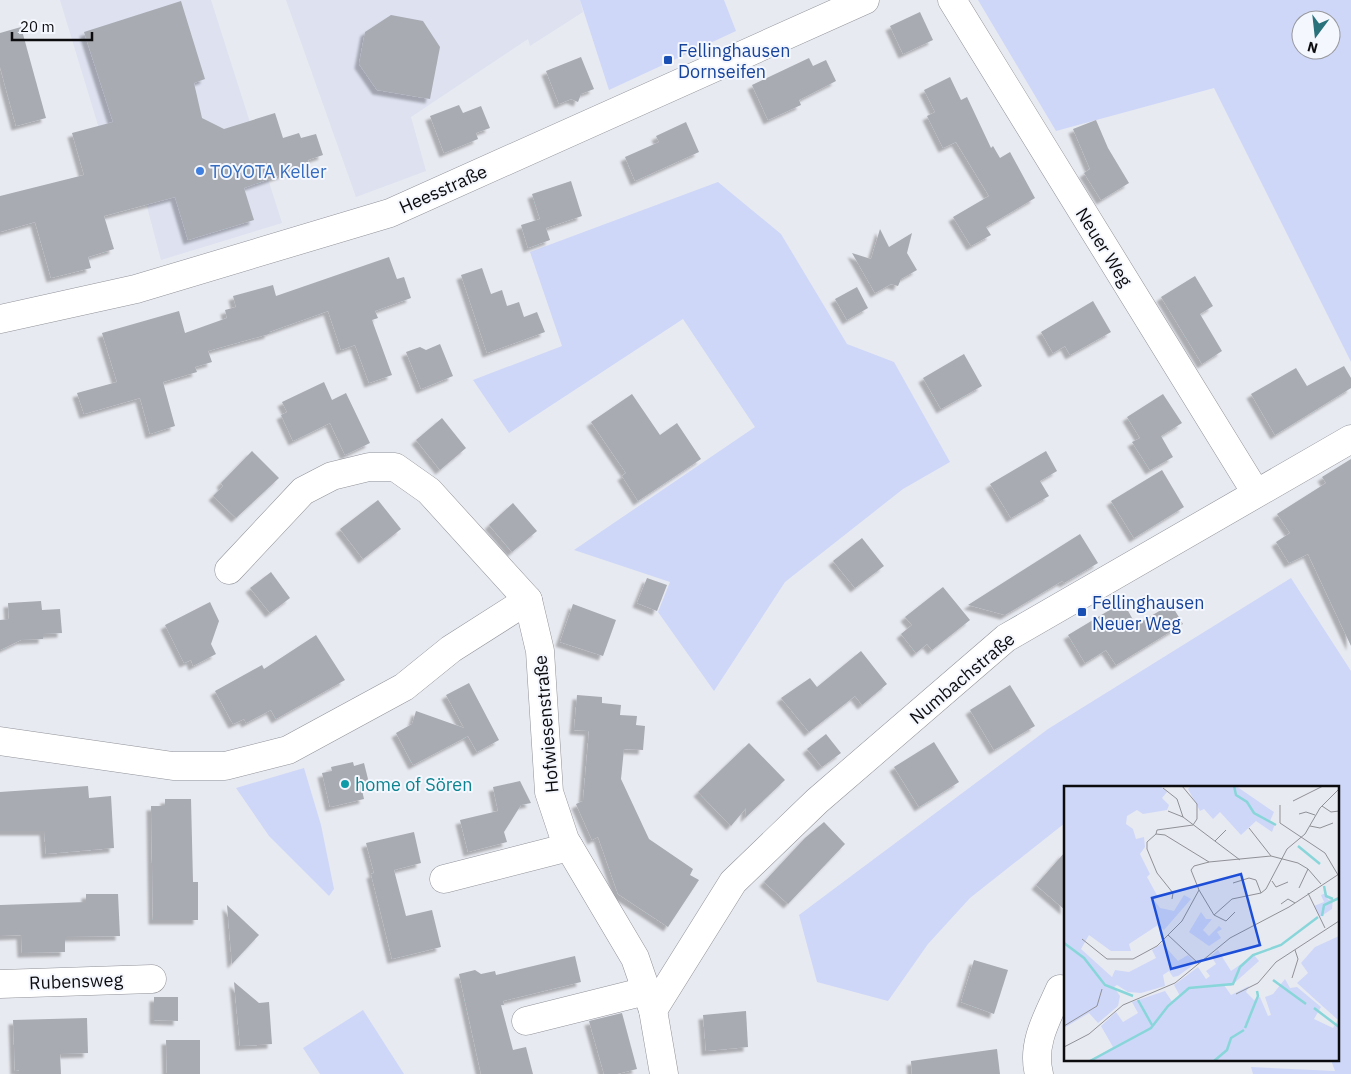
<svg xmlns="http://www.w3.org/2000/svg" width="1351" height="1074" font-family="'IBM Plex Sans',sans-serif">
  <defs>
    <filter id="shadow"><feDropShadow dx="-4.5" dy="4.5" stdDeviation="1" flood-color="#0004"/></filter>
  </defs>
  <rect width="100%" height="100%" fill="#e8eaf1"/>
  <g fill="#dde1f0">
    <path d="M60,0H211L282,223L161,260L127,130L101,135Z"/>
    <path d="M286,0H580L583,12L530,46L528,39L411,117L426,171L356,197Z"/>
  </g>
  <g fill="#ced7f8" fill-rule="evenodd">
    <path d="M580,0H724L736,31L609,90Z"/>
    <path d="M978,0H1351V362L1214,88L1056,131ZM1301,20H1331V50H1301Z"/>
    <path d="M718,182L781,234L847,344L894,362L950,462L903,489L785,582L714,691L658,612L670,582L574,550L755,427L683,319L509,433L473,380L562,346L530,252Z"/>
    <path d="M1291,578L1351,671V1074H1253L1251,1067L1335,1071L1331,1060H1337V788H1065V823L970,898L928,944L888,1001L817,982L799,915L1048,729Z"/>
    <path d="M304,768L321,825L334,889L329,896L269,836L236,788Z"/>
    <path d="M363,1010L404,1074H320L303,1048Z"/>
  </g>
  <g fill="#a9abb2" filter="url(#shadow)">
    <path d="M181,1L205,79L194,83L202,118L224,129L275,113L283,138L299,133L301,138L316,134L323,155L308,160L309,165L244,188L254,220L188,240L175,197L104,216L114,249L88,257L91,268L51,278L35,222L0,232V196L84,175L72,133L113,122L84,32Z"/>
    <path d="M920,12L933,40L903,54L890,26Z"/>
    <path d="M391,15L423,21L440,47L430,99L377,90L359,64L365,32Z"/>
    <path d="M21,27L46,118L16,126L0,67V33Z"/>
    <path d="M581,57L594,89L581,94L578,102L571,99L559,104L546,71Z"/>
    <path d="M809,58L813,66L826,60L836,81L799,100L801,105L768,120L752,85Z"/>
    <path d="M950,77L961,100L967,97L991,148L993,146L1000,158L1010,152L1035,198L986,227L991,235L971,246L953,217L989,196L956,142L943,148L927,116L935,112L924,90Z"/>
    <path d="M459,105L463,113L481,106L490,128L476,133L478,139L444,153L430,116Z"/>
    <path d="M1096,120L1108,148L1129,183L1101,200L1084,173L1090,169L1073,129Z"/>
    <path d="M686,122L699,152L635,181L625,157L659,142L656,136Z"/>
    <path d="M571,181L582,216L546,228L550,240L528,248L521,225L540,219L532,194Z"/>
    <path d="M880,229L889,247L912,233L907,253L917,270L901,279L898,286L891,284L875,293L852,253L871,259Z"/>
    <path d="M389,257L397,279L404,277L411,298L375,311L378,318L372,320L392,375L369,383L355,345L341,350L328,311L269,332V334L208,351L212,362L195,367L197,372L163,382L175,426L150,434L140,398L84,414L77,393L117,382L102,333L179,311L185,333L227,318L225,310L236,307L233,296L273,285L276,296Z"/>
    <path d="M482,268L491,294L502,290L507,306L519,302L524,317L537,312L545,332L487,353L461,275Z"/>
    <path d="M1195,276L1213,306L1200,314L1222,351L1202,364L1161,297Z"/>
    <path d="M857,287L868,308L847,320L835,299Z"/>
    <path d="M1093,301L1111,332L1070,355L1065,346L1053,353L1041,332Z"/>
    <path d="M440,344L453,376L421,389L406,352L420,347L426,350Z"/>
    <path d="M964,354L982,386L941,409L923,378Z"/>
    <path d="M1344,366L1351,378V388L1275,435L1251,394L1296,368L1307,386Z"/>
    <path d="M324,382L332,400L346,393L370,443L345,455L330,423L293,441L281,415L287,412L282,402Z"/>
    <path d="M632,394L660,435L677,423L701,459L638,501L622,476L626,473L591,422Z"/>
    <path d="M1163,394L1182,423L1161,436L1173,457L1150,470L1132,442L1140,438L1127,417Z"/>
    <path d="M442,418L466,448L440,470L416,440Z"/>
    <path d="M252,451L279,478L236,518L213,496L223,486L221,483Z"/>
    <path d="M1046,451L1057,471L1040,481L1049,496L1011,518L990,484Z"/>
    <path d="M1351,459V646L1308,554L1289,563L1276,542L1290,533L1277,514L1326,483L1322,477Z"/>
    <path d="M1162,470L1184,507L1134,538L1111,501Z"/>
    <path d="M378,500L401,529L363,559L340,529Z"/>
    <path d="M513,503L537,531L512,552L489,525Z"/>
    <path d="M1080,534L1098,563L1064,583L1062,581L1005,615L968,605Z"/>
    <path d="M862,538L884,566L855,588L833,561Z"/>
    <path d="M271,572L290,598L270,613L250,588Z"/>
    <path d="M647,578L667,585L657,611L637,603Z"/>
    <path d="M943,587L970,620L932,650L927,644L916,653L901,634L912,625L905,617Z"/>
    <path d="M41,601L42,610L60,609L62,633L43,634V639L21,640L0,650V620L9,619L8,603Z"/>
    <path d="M210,602L219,621L211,644L216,654L193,666L191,660L184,663L165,625Z"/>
    <path d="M1123,602L1136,625L1171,604L1183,624L1116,665L1106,650L1085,663L1068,635Z"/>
    <path d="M573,604L616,620L603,656L560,642Z"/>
    <path d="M316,635L345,680L276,719L271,710L246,723L244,719L233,724L215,691L262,665L264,669Z"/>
    <path d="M861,651L887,684L862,705L855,696L809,732L781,698L810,678L817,687Z"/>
    <path d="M469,683L499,740L477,752L468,736L413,765L396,733L412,724L416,711L464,728L446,695Z"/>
    <path d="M1010,685L1035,726L994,750L970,710Z"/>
    <path d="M577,695L602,697V703L621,705L620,715L637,716L636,725L645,726L643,750L624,749L621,779L649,839L693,869L690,875L699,880L668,927L618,894L598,837L592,840L576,804L583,801L589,731L574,730Z"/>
    <path d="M826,734L841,753L822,767L807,749Z"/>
    <path d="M934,742L959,782L919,807L894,767Z"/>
    <path d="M749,743L785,780L745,818L746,808L731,826L698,792Z"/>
    <path d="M353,762L354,766L364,763L369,783L361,786L364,799L330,807L322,773L332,771L331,767Z"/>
    <path d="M520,781L531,803L521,805L504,832L507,842L468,852L460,820L498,811L493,787Z"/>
    <path d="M88,786L89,798L111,796L114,848L46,854L44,831H0V792Z"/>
    <path d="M165,799H191L193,882H198V920H153L151,806H165Z"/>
    <path d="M824,822L845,844L788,904L764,882L805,838Z"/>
    <path d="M414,832L421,863L394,870L406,916L432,910L441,947L392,959L371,874L374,873L366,843Z"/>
    <path d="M1065,852V910L1036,885Z"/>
    <path d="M86,894H118L120,936L65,937V952L22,953L21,935L0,936V905L86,902Z"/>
    <path d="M227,905L259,935L232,964Z"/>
    <path d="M575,956L581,982L503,1001L504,1005H501L513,1050L526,1047L533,1074H481L459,974L475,970L481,974L495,971L496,975Z"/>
    <path d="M974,960L1008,970L994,1014L961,1002Z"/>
    <path d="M234,982L259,1003L269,1002L272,1044L240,1046Z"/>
    <path d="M154,997H178V1021L154,1020Z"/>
    <path d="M746,1011L748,1047L706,1051L703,1015Z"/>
    <path d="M622,1013L637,1069L617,1074H604L589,1021Z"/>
    <path d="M87,1018L88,1053L60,1054L61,1074H19V1070L15,1071L13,1020Z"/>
    <path d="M166,1040H200V1074H167Z"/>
    <path d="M997,1049L1000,1074H912L911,1061Z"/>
  </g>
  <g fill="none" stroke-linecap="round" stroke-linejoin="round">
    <g stroke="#909299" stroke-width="29">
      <g id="minor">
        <path d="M952,0L1256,493"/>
        <path d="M229,570L303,491L332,476L369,467H395L429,491L528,600L540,651L549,792L565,840L635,958L653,1010L664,1074"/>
        <path d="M0,741L173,766H225L288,750L404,687L451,649L528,600"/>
        <path d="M444,879L569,847"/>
        <path d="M0,984L152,979"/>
        <path d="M653,1010L733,882L817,801L1006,638L1351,439"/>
        <path d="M526,1021L646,991"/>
        <path d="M1039,1074C1031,1044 1048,1016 1060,989"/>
      </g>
    </g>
    <g stroke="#909299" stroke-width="29">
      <path id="secondary" d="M0,319L136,289L390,213L865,0"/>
    </g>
    <use href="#minor" stroke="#fff" stroke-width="28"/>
    <use href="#secondary" stroke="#fff" stroke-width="28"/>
  </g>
  <g fill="#1a4fb4" stroke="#f5f7fe" stroke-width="2">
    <rect x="663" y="55" width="10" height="10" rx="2.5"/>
    <rect x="1077" y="607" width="10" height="10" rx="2.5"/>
  </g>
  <circle fill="#3f7fe0" stroke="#f5f7fe" stroke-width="2" cx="200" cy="171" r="5"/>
  <circle fill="#0f9aa8" stroke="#f5f7fe" stroke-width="2" cx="345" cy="784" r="5"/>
  <g text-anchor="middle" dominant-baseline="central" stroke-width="4" stroke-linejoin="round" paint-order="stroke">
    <g font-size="18" fill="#164399" stroke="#f5f7fe" text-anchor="start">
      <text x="678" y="50">Fellinghausen<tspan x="678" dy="21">Dornseifen</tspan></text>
      <text x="1092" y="602">Fellinghausen<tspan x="1092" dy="21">Neuer Weg</tspan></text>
    </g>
    <g font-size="18" fill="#366cbe" stroke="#f5f7fe" text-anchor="start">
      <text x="210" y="171">TOYOTA Keller</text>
    </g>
    <g font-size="18" fill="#0c0c0f" stroke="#f5f7fe">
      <text transform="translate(443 189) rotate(-24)">Heesstraße</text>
      <text transform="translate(1104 247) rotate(58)">Neuer Weg</text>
      <text transform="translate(962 678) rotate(-40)">Numbachstraße</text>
      <text transform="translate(546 724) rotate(-95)">Hofwiesenstraße</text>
      <text transform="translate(76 981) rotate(-2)">Rubensweg</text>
    </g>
    <g font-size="18" fill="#0d838f" stroke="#f5f7fe" text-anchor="start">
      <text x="355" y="784">home of Sören</text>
    </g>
  </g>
  <g transform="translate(1064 786)">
    <rect width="275" height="275" fill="#e8eaf1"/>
    <path d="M0,0H96L103,6L98,12L105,19L103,24L79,28L73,24L63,30L62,38L69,43L72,53L80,51L81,61L76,68L86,88L83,91L94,111L89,113L96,122L110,125L120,109L127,113L100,144L94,139L65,158L67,165H47L25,149L17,163L48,191L51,184L65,186L92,172L88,164L98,157L114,175L124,169L132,177L114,190L109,191L105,185L99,189L101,200L77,207L64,206L53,199L50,201L56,210L54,220L34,237L25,227L0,242ZM127,0H172L210,26L206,35L211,38L208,46L192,35L177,49L156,26L149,33L140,23L136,25L124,3ZM262,107L264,114L269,112L268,123L256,131L250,120L260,116L257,109ZM137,126L142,133H148L139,144L145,150L155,140L158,143L153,146L157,152L145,160L125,146ZM275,150V275H25L49,261L37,240L52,226L59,236L74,227L68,216L101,205L109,217L116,210L110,199L134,181L142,193L146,190L142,185L152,178L147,170L154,164L167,185L190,169L195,175L167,200L160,199L167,209L185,200L182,206L190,214L196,211L204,230L207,229L201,211L209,208L221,193L226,202L233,201L257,221L250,233L269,242L274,234L233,197L244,187L237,177L251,161Z" fill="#ced7f8"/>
    <path fill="none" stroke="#88d6d9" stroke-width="2.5" d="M170,0L172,9L183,16L190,27L212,39M234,60L256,78M260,100L262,110L269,113M258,130L260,119L275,112M0,157L20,172L41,199L69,210M209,194L242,218M74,214L88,239M250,222L275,241M181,242L194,210L193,205M26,275L87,242L104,220L125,202L169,198L176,181L189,169L217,159L254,131M150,275L163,264L167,252L180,244"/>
    <path fill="none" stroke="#909197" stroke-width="1" d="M99,2L113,13L119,31M229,15L259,0M216,19V37L261,67L274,89M258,20L267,26L275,25M104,25L119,31L176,74M235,28L242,26L251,29M246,40L256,42L269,37M185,42L207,70M92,48L93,44L129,39L133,33V18L118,0M151,55L162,44M145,76L130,80L127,84L135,104L150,129M208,95L212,101L224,96M169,97L185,92L192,94L197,107M235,102L244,83M244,107L261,142M108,113L109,107L93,87L83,63V56L92,48L101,49L145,76L207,70L234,77L244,83L257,98M217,118L224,113L231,117M150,129L168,113L197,107L202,103L223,63L241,48L256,22L275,3M150,129L162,135L171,126M104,149L135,178M18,153L43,173H69L93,160L118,135L135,104M228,192L234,173L231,164M172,208L194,197L212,176L275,135M0,240L33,220L38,203M0,261L25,248L59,219L111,197L166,152L225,121L275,88"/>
    <path fill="#1d4ed8" fill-opacity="0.15" stroke="#1d4ed8" stroke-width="2.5" d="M177,88L196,159L107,183L88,112Z"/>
    <rect width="275" height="275" fill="none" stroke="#0c0c0f" stroke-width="2.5"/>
  </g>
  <g transform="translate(1316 35) rotate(195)"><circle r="24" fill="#f5f7fe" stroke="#98999e"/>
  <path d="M0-4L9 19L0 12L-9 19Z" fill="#29727b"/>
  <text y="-8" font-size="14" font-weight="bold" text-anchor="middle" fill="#0c0c0f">N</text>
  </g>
  <path d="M12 32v8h80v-8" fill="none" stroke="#0c0c0f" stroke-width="2.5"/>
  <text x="20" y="32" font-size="15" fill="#0c0c0f" stroke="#f5f7fe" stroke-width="4" paint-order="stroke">20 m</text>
</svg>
